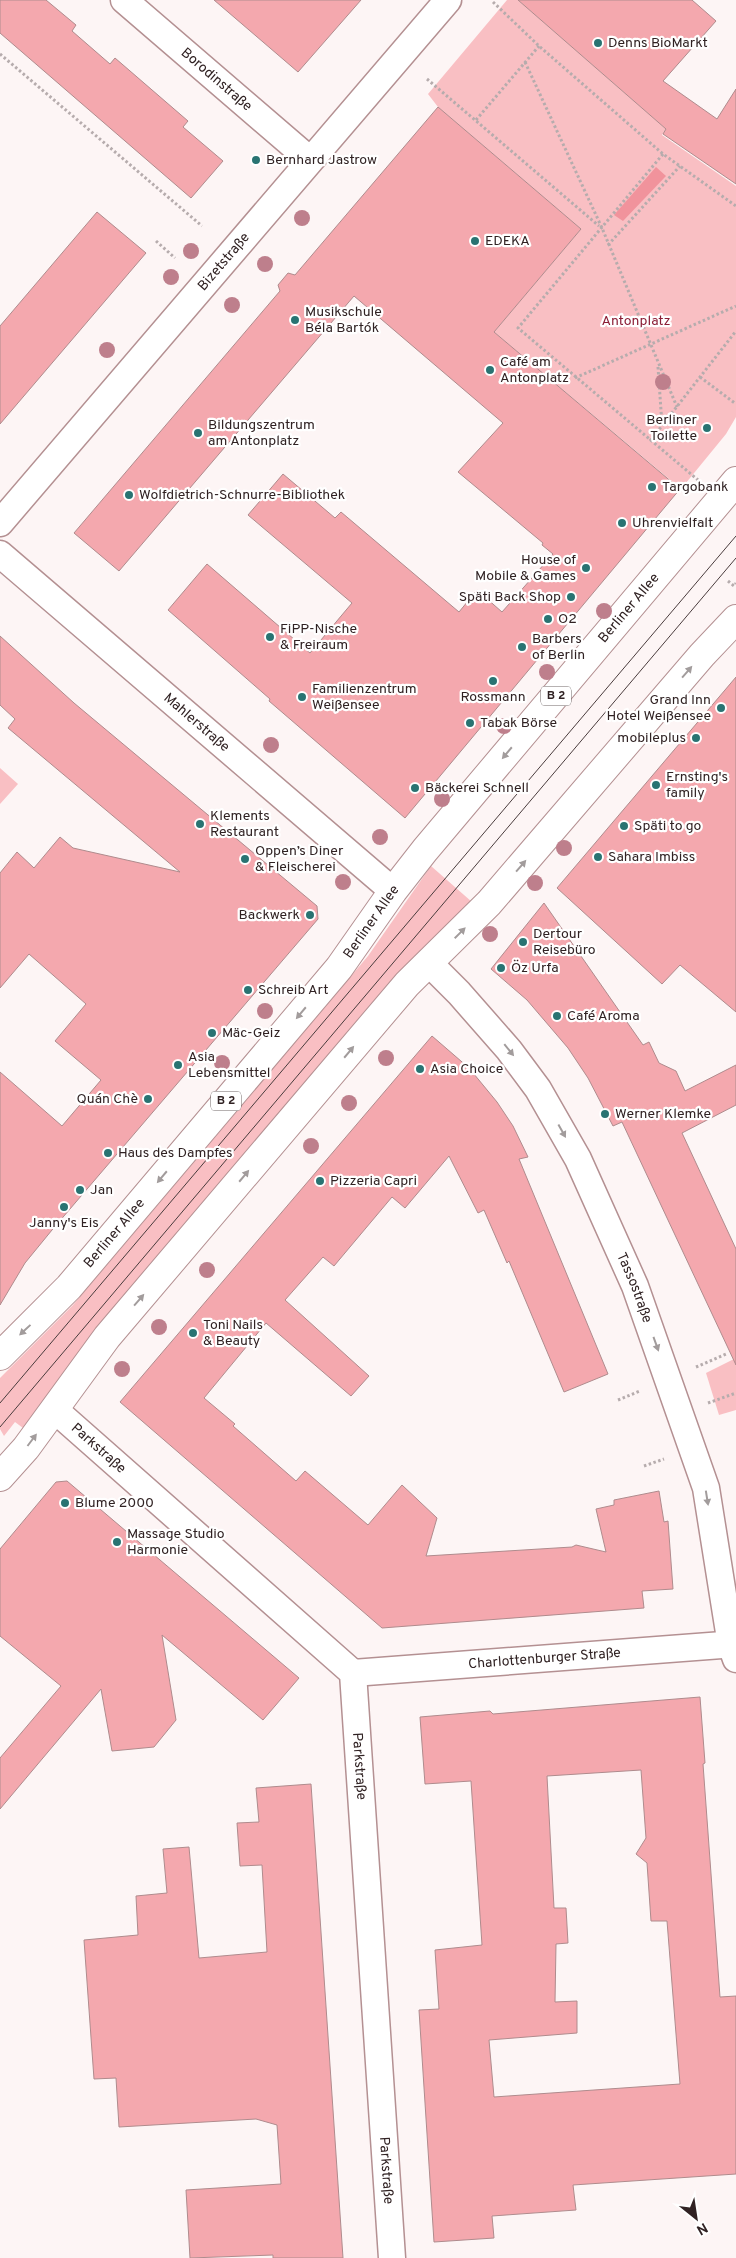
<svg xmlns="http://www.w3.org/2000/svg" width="736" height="2258" font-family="Overpass,sans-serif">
  <rect width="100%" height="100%" fill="#fdf5f5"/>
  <g fill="#f9bfc3">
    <path d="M507,0H518L666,129L662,135L736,186V417L726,434L681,489L494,332L581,229L438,107L428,94Z"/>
    <path d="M0,768L18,784L0,804Z"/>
    <path d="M431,866L472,902L394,977L98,1326L23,1428L15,1422L4,1436L0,1429V1378L73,1305L368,956Z"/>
    <path d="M736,1358V1410L719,1415L706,1373Z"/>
  </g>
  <path fill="#f1939c" d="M656,167L666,176L623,221L614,215Z"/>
  <g fill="#f4a8ae" stroke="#af8b8d" fill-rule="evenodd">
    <path d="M0,0H46L76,25L72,31L110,64L115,58L188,121L183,127L223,161L191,198L0,33Z"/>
    <path d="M214,0H361L298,72Z"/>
    <path d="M518,0H692L716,21L663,81L717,119L736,89V184L663,134L666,129Z"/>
    <path d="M438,107L581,229L494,332L680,489L405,818L269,701L270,699L168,610L207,564L310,653L352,603L248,515L283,474L335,518L341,512L459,612L477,590L502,612L553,554L542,545L543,543L458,472L503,423L354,296L119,571L74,533L280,291L278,285L288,273L295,275Z"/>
    <path d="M97,212L146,253L0,424V326Z"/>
    <path d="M0,636L74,703L317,906L318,919L52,1230L25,1263L0,1305V1072L62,1126L101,1080L55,1041L86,1004L29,954L0,988V873L17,852L34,868L60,837L73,848L180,872L8,728L15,719L0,705Z"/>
    <path d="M736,677V1012L680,965L662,984L557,888Z"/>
    <path d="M544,903L643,1045L649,1042L659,1063L676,1071L685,1091L736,1065V1105L682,1133L736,1249V1365L622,1122L613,1126L588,1078L568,1048L527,1000L491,969Z"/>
    <path d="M432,1036L469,1068L497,1102L513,1126L528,1157L519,1159L608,1374L564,1392L509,1261L507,1263L484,1210L478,1213L449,1156L405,1208L392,1197L334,1266L323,1257L285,1300L369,1376L351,1396L266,1323L204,1398L235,1424L233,1426L296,1481L305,1471L368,1525L402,1485L437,1518L426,1556L572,1547L576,1545L606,1552L596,1509L614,1505V1500L659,1491L664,1522L668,1521L673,1589L642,1591L644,1608L382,1628L120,1402Z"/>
    <path d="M67,1481L299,1678L263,1720L162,1635L176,1720L154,1747L112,1751L101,1689L0,1809V1758L61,1686L0,1636V1549L56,1482Z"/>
    <path d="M700,1697L705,1763L703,1764L720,1997L736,1996V2174L573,2185L576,2210L492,2216L494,2238L434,2242L419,2010L439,2009L435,1950L482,1945L471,1781L425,1784L420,1717L490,1711L493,1714ZM641,1770L646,1838L636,1854L647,1863L651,1921H667L680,2084L494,2097L489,2040L577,2033V2001L555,2002L556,1944L568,1943L566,1908H554L547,1776Z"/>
    <path d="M311,1784L343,2258H273V2255L190,2258L186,2190L281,2184L277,2125L256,2119L119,2127L116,2078L94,2079L84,1940L138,1935L136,1896L167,1893L163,1849L189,1847L199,1958L267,1952L262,1865L240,1866L237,1823L259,1822L256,1788Z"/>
  </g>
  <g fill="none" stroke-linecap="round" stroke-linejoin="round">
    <g stroke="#b49092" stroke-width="29">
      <g id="street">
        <path id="s1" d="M124,0L310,160"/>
        <path id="s2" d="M0,523L448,0"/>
        <path id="s3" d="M0,554L393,891"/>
        <path id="s4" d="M429,963L459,993L509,1050L538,1089L578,1159L635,1286L706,1488L731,1645L736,1659"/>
        <path id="s5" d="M55,1410L353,1673L392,2258"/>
        <path id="s6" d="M353,1673L736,1644"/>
      </g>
    </g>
    <g stroke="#b49092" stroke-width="30">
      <g id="primary">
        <path id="s7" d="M0,1356L69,1287L339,968L393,891L425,850L736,481"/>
        <path d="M0,1477L26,1448L107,1337L407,984L489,903L702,655L736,619"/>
      </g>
    </g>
    <g stroke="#b6acad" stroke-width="3" stroke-dasharray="2.5 2.5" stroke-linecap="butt">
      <path d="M493,2L539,46L663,154L736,206"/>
      <path d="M0,54L202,226"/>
      <path d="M525,62L602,228L677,407"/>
      <path d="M427,79L599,226"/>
      <path d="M476,120L539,46"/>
      <path d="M663,154L518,328L698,480"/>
      <path d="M156,241L175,258"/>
      <path d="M608,245L680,166"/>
      <path d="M658,367L662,425"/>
      <path d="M700,377L736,404"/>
      <path d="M575,378L736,306"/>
      <path d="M650,441L736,331"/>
      <path d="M728,581L734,586L736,583"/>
      <path d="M696,1367L726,1354"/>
      <path d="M618,1400L640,1391"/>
      <path d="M708,1403L736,1393"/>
      <path d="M644,1466L664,1459"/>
    </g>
    <use href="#street" stroke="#fff" stroke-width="26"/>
    <use href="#primary" stroke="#fff" stroke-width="28"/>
    <g stroke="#4a3c3d" stroke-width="1">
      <path d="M0,1403L736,536"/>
      <path d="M0,1427L736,558"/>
    </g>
  </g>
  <g fill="#be7f8c">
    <circle cx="302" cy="218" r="8"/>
    <circle cx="191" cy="251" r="8"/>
    <circle cx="265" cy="264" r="8"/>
    <circle cx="171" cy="277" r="8"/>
    <circle cx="232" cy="305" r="8"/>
    <circle cx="107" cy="350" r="8"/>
    <circle cx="663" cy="382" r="8"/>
    <circle cx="604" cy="611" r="8"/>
    <circle cx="547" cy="672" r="8"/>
    <circle cx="504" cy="726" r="8"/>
    <circle cx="271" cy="745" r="8"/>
    <circle cx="442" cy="799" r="8"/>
    <circle cx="380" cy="837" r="8"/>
    <circle cx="564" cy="848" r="8"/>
    <circle cx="343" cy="882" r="8"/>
    <circle cx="535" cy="883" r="8"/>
    <circle cx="490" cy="934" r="8"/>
    <circle cx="265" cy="1011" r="8"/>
    <circle cx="386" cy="1058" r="8"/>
    <circle cx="222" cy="1063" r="8"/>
    <circle cx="349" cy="1103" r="8"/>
    <circle cx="311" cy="1146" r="8"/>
    <circle cx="207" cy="1270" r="8"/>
    <circle cx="159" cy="1327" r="8"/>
    <circle cx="122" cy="1369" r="8"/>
  </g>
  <defs><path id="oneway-solid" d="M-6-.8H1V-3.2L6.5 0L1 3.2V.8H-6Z" transform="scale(1.25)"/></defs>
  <g fill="#a29c9c">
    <use href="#oneway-solid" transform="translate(687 672) rotate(-49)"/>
    <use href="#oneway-solid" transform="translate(507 753) rotate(130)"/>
    <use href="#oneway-solid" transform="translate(521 866) rotate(-49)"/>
    <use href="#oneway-solid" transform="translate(460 933) rotate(-45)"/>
    <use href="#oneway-solid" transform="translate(301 1013) rotate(130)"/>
    <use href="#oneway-solid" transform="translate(509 1050) rotate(51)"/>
    <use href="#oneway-solid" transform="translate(349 1052) rotate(-50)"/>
    <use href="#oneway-solid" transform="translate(562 1131) rotate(61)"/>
    <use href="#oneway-solid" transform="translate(244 1176) rotate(-50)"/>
    <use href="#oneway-solid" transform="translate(162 1177) rotate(130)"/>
    <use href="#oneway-solid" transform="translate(139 1300) rotate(-49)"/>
    <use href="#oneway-solid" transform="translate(25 1330) rotate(137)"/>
    <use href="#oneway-solid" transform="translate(656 1344) rotate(70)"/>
    <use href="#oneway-solid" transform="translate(32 1440) rotate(-53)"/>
    <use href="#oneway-solid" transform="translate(707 1498) rotate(81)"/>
  </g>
  <g fill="#297372" stroke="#fff" stroke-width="2">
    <circle cx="598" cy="43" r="5"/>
    <circle cx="256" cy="160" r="5"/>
    <circle cx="475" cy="241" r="5"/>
    <circle cx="295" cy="320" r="5"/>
    <circle cx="490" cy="370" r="5"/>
    <circle cx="707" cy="428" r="5"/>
    <circle cx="198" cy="433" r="5"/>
    <circle cx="652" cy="487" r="5"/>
    <circle cx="129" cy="495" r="5"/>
    <circle cx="622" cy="523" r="5"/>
    <circle cx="586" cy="568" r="5"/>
    <circle cx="571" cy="597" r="5"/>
    <circle cx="548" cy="619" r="5"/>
    <circle cx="270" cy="637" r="5"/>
    <circle cx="522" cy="647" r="5"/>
    <circle cx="493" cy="681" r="5"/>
    <circle cx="302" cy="697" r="5"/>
    <circle cx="721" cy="708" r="5"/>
    <circle cx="470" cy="723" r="5"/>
    <circle cx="696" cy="738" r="5"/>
    <circle cx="656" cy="785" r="5"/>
    <circle cx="415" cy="788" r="5"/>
    <circle cx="200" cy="824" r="5"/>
    <circle cx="624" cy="826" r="5"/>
    <circle cx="598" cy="857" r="5"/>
    <circle cx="245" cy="859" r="5"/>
    <circle cx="310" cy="915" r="5"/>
    <circle cx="523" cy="942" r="5"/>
    <circle cx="501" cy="968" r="5"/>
    <circle cx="248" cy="990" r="5"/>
    <circle cx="557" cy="1016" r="5"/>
    <circle cx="212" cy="1033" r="5"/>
    <circle cx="178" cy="1065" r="5"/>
    <circle cx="420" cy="1069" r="5"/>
    <circle cx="148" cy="1099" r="5"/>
    <circle cx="605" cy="1114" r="5"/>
    <circle cx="108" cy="1153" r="5"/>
    <circle cx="320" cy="1181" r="5"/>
    <circle cx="80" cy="1190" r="5"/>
    <circle cx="64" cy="1207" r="5"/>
    <circle cx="193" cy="1333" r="5"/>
    <circle cx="65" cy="1503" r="5"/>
    <circle cx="117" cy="1542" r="5"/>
  </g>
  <g text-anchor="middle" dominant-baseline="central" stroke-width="4.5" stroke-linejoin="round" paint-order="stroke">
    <g fill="#fff" stroke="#6e6465" stroke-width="1">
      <rect x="541" y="686.5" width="30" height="19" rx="4"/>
      <rect x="211" y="1091.5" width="30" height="19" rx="4"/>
    </g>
    <g font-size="12" font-weight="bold" fill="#302223">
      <text x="556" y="696">B 2</text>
      <text x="226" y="1101">B 2</text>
    </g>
    <g font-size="14" fill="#302223" stroke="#fff" text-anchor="start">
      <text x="608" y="43">Denns BioMarkt</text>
      <text x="266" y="160">Bernhard Jastrow</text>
      <text x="485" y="241">EDEKA</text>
      <text x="305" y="312">Musikschule<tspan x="305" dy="16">Béla Bartók</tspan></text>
      <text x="500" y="362">Café am<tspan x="500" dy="16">Antonplatz</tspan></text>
      <text x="697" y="420" text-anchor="end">Berliner<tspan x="697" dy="16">Toilette</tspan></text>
      <text x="208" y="425">Bildungszentrum<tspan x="208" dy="16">am Antonplatz</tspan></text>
      <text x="662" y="487">Targobank</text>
      <text x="139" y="495">Wolfdietrich-Schnurre-Bibliothek</text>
      <text x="632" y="523">Uhrenvielfalt</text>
      <text x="576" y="560" text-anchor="end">House of<tspan x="576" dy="16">Mobile &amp; Games</tspan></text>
      <text x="561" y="597" text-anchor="end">Späti Back Shop</text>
      <text x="558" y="619">O2</text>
      <text x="280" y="629">FiPP-Nische<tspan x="280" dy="16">&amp; Freiraum</tspan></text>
      <text x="532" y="639">Barbers<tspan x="532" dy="16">of Berlin</tspan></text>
      <text x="312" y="689">Familienzentrum<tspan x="312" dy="16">Weißensee</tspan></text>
      <text x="493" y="697" text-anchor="middle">Rossmann</text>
      <text x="711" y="700" text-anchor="end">Grand Inn<tspan x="711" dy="16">Hotel Weißensee</tspan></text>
      <text x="480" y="723">Tabak Börse</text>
      <text x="686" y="738" text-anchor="end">mobileplus</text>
      <text x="666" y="777">Ernsting's<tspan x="666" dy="16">family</tspan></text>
      <text x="425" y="788">Bäckerei Schnell</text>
      <text x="210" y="816">Klements<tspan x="210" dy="16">Restaurant</tspan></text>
      <text x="634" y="826">Späti to go</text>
      <text x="255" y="851">Oppen’s Diner<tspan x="255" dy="16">&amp; Fleischerei</tspan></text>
      <text x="608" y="857">Sahara Imbiss</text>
      <text x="300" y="915" text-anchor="end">Backwerk</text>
      <text x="533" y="934">Dertour<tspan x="533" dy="16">Reisebüro</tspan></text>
      <text x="511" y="968">Öz Urfa</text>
      <text x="258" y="990">Schreib Art</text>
      <text x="567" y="1016">Café Aroma</text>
      <text x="222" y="1033">Mäc-Geiz</text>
      <text x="188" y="1057">Asia<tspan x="188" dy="16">Lebensmittel</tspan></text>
      <text x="430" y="1069">Asia Choice</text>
      <text x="138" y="1099" text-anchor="end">Quán Chè</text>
      <text x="615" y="1114">Werner Klemke</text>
      <text x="118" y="1153">Haus des Dampfes</text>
      <text x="330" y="1181">Pizzeria Capri</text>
      <text x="90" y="1190">Jan</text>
      <text x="64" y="1223" text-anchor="middle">Janny's Eis</text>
      <text x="203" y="1325">Toni Nails<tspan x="203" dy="16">&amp; Beauty</tspan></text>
      <text x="75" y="1503">Blume 2000</text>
      <text x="127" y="1534">Massage Studio<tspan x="127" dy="16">Harmonie</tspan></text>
    </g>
    <g font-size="14" fill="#302223" stroke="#fff">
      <text stroke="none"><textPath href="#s1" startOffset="122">Borodinstraße</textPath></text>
      <text stroke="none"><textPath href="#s2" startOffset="344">Bizetstraße</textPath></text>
      <text stroke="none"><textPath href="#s7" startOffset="978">Berliner Allee</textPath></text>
      <text stroke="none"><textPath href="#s3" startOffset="259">Mahlerstraße</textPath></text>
      <text stroke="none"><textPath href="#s7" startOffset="572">Berliner Allee</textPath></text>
      <text stroke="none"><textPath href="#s7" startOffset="168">Berliner Allee</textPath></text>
      <text stroke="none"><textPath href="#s4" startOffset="388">Tassostraße</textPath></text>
      <text stroke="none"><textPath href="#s5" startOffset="58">Parkstraße</textPath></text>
      <text stroke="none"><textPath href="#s6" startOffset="192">Charlottenburger Straße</textPath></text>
      <text stroke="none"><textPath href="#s5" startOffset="491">Parkstraße</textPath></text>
      <text stroke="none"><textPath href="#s5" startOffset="896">Parkstraße</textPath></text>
    </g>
    <g font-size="14" fill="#8b1e36" stroke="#fff">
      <text x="636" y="321">Antonplatz</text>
    </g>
  </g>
  <g transform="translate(696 2218) rotate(150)" stroke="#ffffff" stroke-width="4" paint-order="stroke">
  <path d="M0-4L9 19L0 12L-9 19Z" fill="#302223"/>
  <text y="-8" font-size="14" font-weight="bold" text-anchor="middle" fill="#302223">N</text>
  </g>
</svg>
